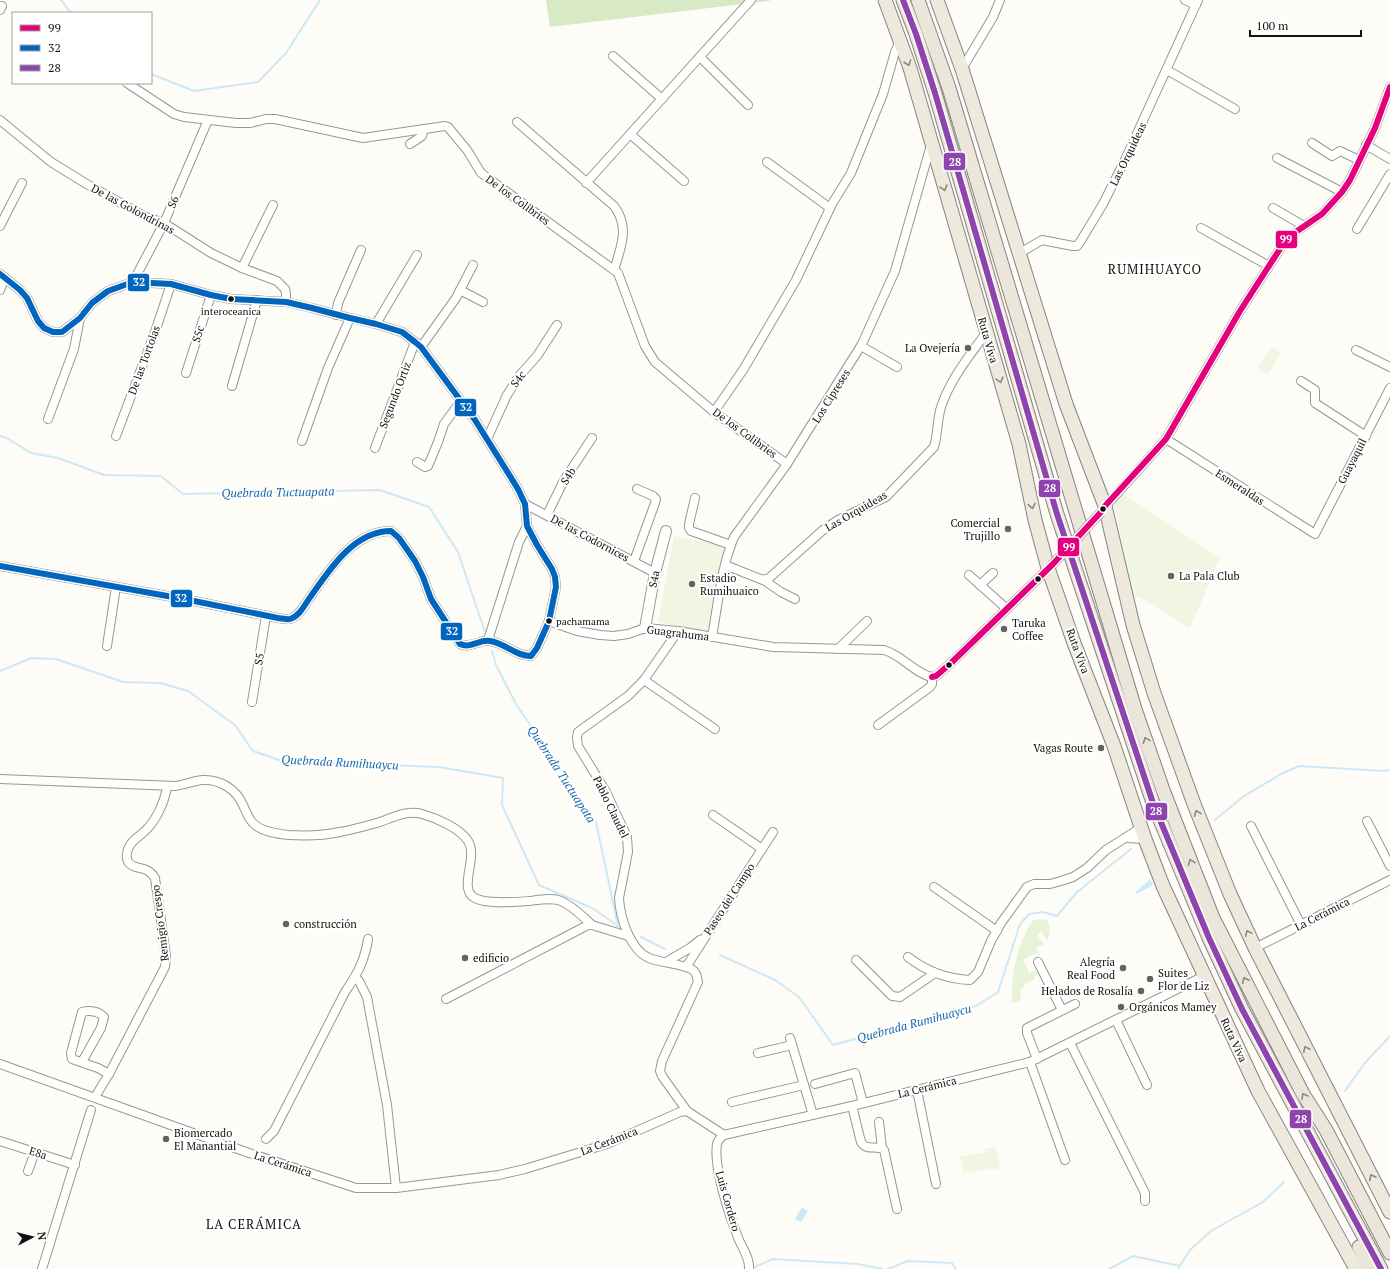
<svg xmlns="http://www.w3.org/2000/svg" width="1390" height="1269" font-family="'PT Serif',serif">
  <rect width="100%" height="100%" fill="#fdfcf7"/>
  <path fill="#e7f3d7" d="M1047,919L1050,928L1048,941L1041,932L1037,935L1044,944L1036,948L1038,952L1023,960L1029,973L1036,970L1039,974L1034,977L1035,979L1024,984L1025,986L1020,989L1021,1000L1013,1003L1012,1002C1011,972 1017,945 1033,920Z"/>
  <path fill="#d8eac5" d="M546,0H770L769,1L550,27Z"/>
  <g fill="#f0f6e1">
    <path d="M1272,347L1281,353L1267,375L1257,368Z"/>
    <path d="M1123,494L1220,558L1190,628L1132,593L1114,503Z"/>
    <path d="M674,536L726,546L710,632L658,622Z"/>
    <path d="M996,1147L1000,1168L990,1170L989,1168L964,1173L960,1157L985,1152V1149Z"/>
  </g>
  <g fill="#cde8f7">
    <path d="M1150,879L1153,885L1137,894L1135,893Z"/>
    <path d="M802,1207L808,1211L801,1222L795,1219Z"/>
  </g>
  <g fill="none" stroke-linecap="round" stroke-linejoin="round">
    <g stroke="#cde8f7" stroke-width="2">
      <path d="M61,0L71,13"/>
      <path d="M151,74L194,91L258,82L286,53L320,0"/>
      <path d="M0,436L7,438L31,453L58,458L104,475L161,476L183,494L380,490L429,507L458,552L485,632"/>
      <path d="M492,651L496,665L516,704L596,822L618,926"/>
      <path d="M0,671L31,658L56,659L123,682L160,683L188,691L235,725L253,751L282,761L439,767L503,778L502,805L539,885L592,908L621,928"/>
      <path d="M1215,820L1244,796L1281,774L1299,766L1384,771L1390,770"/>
      <path d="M641,937L665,949"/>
      <path d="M720,955L775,980L799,997L833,1045L976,1006L998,992L1020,924L1029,914L1043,912L1057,916L1077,892L1131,849"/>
      <path d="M1345,1091L1364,1064L1390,1036"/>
      <path d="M752,1268L773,1259L857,1264L883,1269"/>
      <path d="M888,1269L908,1261L952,1263L956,1269"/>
      <path d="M1109,1269L1133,1256L1180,1266"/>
      <path d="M1178,1269L1190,1250L1211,1231L1263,1202L1284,1182"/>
    </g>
    <g stroke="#979795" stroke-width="10">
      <g id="minor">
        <path d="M1185,0L1196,5"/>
        <path d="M0,10L2,6"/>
        <path d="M613,56L662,99"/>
        <path d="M700,57L748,105"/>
        <path d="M962,69L993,17L1000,0"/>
        <path d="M1167,70L1235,109"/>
        <path d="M127,83L174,114L184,117L236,123H250L266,119H275L363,138L445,126L448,127L467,150L481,173L618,273L645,346L655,362L714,412L787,464"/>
        <path d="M0,120L51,162L85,183L146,217L164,223L211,253L242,268L277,281L285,289L286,294V302"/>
        <path d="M517,122L614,206C630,227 621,247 614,270"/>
        <path d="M630,134L684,181"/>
        <path d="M1312,143L1332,156L1340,151L1359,160"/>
        <path d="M410,144L422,136L424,129"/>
        <path d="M1366,145L1390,159"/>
        <path d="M1277,158L1342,192"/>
        <path d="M767,162L830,208"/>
        <path d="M586,183L751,0"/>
        <path d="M1273,208L1304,226"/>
        <path d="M0,226L22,183"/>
        <path d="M1201,228L1269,266"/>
        <path d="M1357,229L1390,174"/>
        <path d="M1018,254L1042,240L1073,246H1077L1080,242L1103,204L1125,160L1198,0"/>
        <path d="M242,268L273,205"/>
        <path d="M0,274L20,290L27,298L38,321L44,328L53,332H62L80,318L92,303L108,291L133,282L171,284L211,295L231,299L286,302L312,308L350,318L376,324L402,332L415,342L421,347L475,420L518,489L525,504L527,526L537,545L552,569L555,577L556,587L549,621L537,648L531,656C515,656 505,643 490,641C479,639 471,649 460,644L431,599L423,577L415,561L399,538L391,531C354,531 330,569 311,596C305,604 300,616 290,619C287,620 281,618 278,618L184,599L0,566"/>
        <path d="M133,282L164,223L208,120"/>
        <path d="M0,290L5,278"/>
        <path d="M460,290L483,302"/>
        <path d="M336,315L338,303L361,250"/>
        <path d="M376,324L417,255"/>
        <path d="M861,346L897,367"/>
        <path d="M421,347L456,298L473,265"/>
        <path d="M1356,350L1390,367"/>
        <path d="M186,373L211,295"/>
        <path d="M1301,381L1315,390V403L1366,436"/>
        <path d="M232,386L257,300"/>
        <path d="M714,412L743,370L796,280L832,204L851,173L883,94L895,52L900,41"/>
        <path d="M48,419L74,349L80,318"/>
        <path d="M116,436L155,332L171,284"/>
        <path d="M487,439L507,395L520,375L537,356L557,325"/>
        <path d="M1166,439L1315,534L1390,388"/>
        <path d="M302,441L328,368L350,318"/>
        <path d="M375,448L415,342"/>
        <path d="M417,462L425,467L428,466L438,442L444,424L461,401"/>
        <path d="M695,498L689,524V528L691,531L731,545"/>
        <path d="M525,504L655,573"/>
        <path d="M1104,508L1166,439L1240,311L1287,238L1322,214L1342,192L1350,180L1375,128L1390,87"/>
        <path d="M547,515L563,482L592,438"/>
        <path d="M634,561L655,503L656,499L653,496L637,489"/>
        <path d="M725,565L763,580L768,579L823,530L838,520L886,497L934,447C938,434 937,420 941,407C950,380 969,356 986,333"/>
        <path d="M969,575L1007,609"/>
        <path d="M766,579L765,581L781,592L795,599"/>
        <path d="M980,585L993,573"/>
        <path d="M549,621L577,631L600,635L614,636L628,634L645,628L678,631L773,647L884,650C902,655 914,673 932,677"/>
        <path d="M678,631L644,680L628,696L578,732L577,738L578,746L605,790L627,837L628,852L619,898C620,917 630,950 649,958C660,963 686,964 694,971C697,974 697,978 698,982L662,1061L660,1071L662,1076L687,1111L724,1135"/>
        <path d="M712,637C718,604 721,568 734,537L787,464L862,344L895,271L931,145"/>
        <path d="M488,640L519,542L527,526"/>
        <path d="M107,646L116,587"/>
        <path d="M838,649L867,621"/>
        <path d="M932,677L936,676L951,663L1051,566"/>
        <path d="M644,680L715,729"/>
        <path d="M252,702L266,616"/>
        <path d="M878,725L930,687L932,684V677"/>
        <path d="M0,779L175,786C184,785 193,781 202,780C220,779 236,789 243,805C246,811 248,818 253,823C261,832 278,834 289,835C305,836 326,835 340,832C351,830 362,827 373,824C389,820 405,809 422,814C436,818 460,828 468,841C478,856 460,885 472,896C482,905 516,902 529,901C538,900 552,897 561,901C573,906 583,917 592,925"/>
        <path d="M713,815L762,849"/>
        <path d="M1367,821L1390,866"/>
        <path d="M1251,826L1301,925"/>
        <path d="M1126,838L1145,839"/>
        <path d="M934,887L997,931"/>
        <path d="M1255,948L1390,880"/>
        <path d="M908,957C926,971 947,979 970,980L978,972L991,941L1001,923L1027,887L1034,884H1050L1061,881L1073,877L1087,868L1106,850L1136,831L1140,825"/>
        <path d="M856,960L892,996L900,997L935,973"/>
        <path d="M666,962L690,948L700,940"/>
        <path d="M1038,962L1062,1010"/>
        <path d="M686,967L773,832"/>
        <path d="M355,977L359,981L367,997L387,1105L396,1188"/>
        <path d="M446,999L588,925H592L628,936"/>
        <path d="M1116,1020L1147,1085"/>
        <path d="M790,1038L813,1115"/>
        <path d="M1070,1043L1145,1193V1201"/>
        <path d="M758,1053L792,1045"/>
        <path d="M1037,1059L1027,1033V1028L1075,1004"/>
        <path d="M82,1062L101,1028L104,1017C98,1011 90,1010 82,1012L71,1053L72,1059L98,1068L109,1074"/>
        <path d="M1030,1062L1065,1160"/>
        <path d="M0,1064L249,1153L356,1188H396L499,1175L525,1169L607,1144L680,1112L687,1111"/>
        <path d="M815,1084L855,1073L863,1103"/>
        <path d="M917,1090L936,1184"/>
        <path d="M95,1097L109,1074L165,967L166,956L155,878C146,864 136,871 129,863C125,858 127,850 130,845C134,839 141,835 146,830C157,819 165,801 167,786"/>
        <path d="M732,1102L804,1085"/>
        <path d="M852,1106L861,1142C867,1152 876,1144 884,1150L897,1209"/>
        <path d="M879,1122L882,1148"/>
        <path d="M266,1139L274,1131L345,992C357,975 365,960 368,939"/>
        <path d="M0,1141L75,1165"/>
        <path d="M28,1171L35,1152"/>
        <path d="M42,1269L91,1110"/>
        <path d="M749,1269C750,1259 743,1249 739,1240C730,1217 713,1168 717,1144C718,1140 721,1137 724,1135L852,1106L1030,1062L1204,976"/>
      </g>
    </g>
    <g stroke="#979795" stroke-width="12">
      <path id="tertiary" d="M645,628L655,573L666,531"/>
    </g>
    <g stroke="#858482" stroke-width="15">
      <g id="primary">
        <path d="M885,0L910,68L1019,444L1035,520L1048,568L1074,643L1114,746L1145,839L1163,886L1258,1091L1356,1269"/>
        <path d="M937,0L962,69L1066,404L1105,506L1133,625L1154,693L1194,804L1230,894L1255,948L1390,1212"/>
      </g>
    </g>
    <g stroke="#858482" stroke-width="15">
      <g id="trunk">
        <path d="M903,0L916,34L935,93L1057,514L1153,803L1209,938L1242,1009L1381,1269"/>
        <path d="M918,0L949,88L1135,709L1163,790L1213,918L1303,1094L1326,1130L1390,1253"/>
        <path d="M1359,1247L1370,1269"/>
      </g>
    </g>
    <use href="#minor" stroke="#fffffe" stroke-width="8"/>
    <use href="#tertiary" stroke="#fffffe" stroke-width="10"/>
    <use href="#primary" stroke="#ede9dc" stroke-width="13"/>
    <use href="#trunk" stroke="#ece5da" stroke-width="13"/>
    <g stroke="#979795" stroke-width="10" stroke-linecap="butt">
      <path id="minor-bridge" d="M1052,565L1101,512"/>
    </g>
    <use href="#minor-bridge" stroke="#fffffe" stroke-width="8"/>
    <g stroke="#fff" stroke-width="9">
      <path id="bus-1" d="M932,677L936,676L951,663L1052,565L1101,512L1105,506L1166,439L1240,311L1287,238L1322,214L1342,192L1350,180L1375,128L1390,87"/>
    </g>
    <g stroke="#fff" stroke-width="9">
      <path id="bus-2" d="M0,274L20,290L27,298L38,321L44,328L53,332H62L80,318L92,303L108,291L133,282L171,284L211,295L231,299L286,302L312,308L350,318L376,324L402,332L415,342L421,347L475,420L518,489L525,504L527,526L537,545L552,569L555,577L556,587L549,621L537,648L531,656C515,656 505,643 490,641C479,639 471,649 460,644L431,599L423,577L415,561L399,538L391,531C354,531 330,569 311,596C305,604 300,616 290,619C287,620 281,618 278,618L184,599L0,566"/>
    </g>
    <g stroke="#fff" stroke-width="9">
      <path id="bus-3" d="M903,0L916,34L935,93L1057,514L1153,803L1209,938L1242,1009L1381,1269"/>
    </g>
    <use href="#bus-1" stroke="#e5007d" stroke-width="6"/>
    <use href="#bus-2" stroke="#0065bd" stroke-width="6"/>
    <use href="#bus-3" stroke="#8e44ad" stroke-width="6"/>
  </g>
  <defs><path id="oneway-chevron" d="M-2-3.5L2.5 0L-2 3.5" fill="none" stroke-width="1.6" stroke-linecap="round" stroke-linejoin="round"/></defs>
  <g stroke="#8a8881">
    <use href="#oneway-chevron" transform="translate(908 63) rotate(71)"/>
    <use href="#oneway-chevron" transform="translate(944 188) rotate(74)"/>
    <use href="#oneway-chevron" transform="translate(1000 380) rotate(74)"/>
    <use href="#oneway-chevron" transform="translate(1032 506) rotate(79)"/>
    <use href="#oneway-chevron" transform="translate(1197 813) rotate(-112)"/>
    <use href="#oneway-chevron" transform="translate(1248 933) rotate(-114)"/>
    <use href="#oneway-chevron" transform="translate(1306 1049) rotate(-117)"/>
    <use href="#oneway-chevron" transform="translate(1372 1177) rotate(-117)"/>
  </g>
  <g stroke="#898680">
    <use href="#oneway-chevron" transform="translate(1146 740) rotate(-110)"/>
    <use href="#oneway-chevron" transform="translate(1191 862) rotate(-111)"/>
    <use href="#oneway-chevron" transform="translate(1245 980) rotate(-117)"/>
    <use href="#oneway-chevron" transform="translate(1304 1096) rotate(-120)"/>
  </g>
  <g fill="#111" stroke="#fff" stroke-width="1.5">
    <circle cx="231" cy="299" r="3.5"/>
    <circle cx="1103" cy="509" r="3.5"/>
    <circle cx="1038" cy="579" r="3.5"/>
    <circle cx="549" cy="621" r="3.5"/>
    <circle cx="949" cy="665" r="3.5"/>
  </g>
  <g fill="#646362" stroke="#fff" stroke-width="1.5">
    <circle cx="968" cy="348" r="4"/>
    <circle cx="1008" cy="529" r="4"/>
    <circle cx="1171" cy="576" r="4"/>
    <circle cx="692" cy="584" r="4"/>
    <circle cx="1004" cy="629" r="4"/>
    <circle cx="1101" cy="748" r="4"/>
    <circle cx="286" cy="924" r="4"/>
    <circle cx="465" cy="958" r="4"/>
    <circle cx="1123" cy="968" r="4"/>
    <circle cx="1150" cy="979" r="4"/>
    <circle cx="1141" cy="991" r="4"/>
    <circle cx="1121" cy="1007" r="4"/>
    <circle cx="166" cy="1139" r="4"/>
  </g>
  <g text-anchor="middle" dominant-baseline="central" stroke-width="4" stroke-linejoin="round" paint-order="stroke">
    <g font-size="10" fill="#111" stroke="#fff">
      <text x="231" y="311">interoceanica</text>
      <text x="556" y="621" text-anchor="start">pachamama</text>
    </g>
    <g font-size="11" fill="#111" stroke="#fff">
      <text transform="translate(1128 154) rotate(-64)">Las Orquideas</text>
      <text transform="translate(518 200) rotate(36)">De los Colibries</text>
      <text transform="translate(173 202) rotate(-68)">S6</text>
      <text transform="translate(133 209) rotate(28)">De las Golondrinas</text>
      <text transform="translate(198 334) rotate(-72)">S5c</text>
      <text transform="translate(988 340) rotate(74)">Ruta Viva</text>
      <text transform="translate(144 360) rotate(-70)">De las Tortolas</text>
      <text transform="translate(518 379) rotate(-54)">S4c</text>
      <text transform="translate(395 395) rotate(-69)">Segundo Ortiz</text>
      <text transform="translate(831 396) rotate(-58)">Los Cipreses</text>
      <text transform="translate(745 433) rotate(36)">De los Colibries</text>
      <text transform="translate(1352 461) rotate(-63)">Guayaquil</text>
      <text transform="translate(568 476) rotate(-58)">S4b</text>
      <text transform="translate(1240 487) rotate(33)">Esmeraldas</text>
      <text transform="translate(856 511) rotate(-30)">Las Orquideas</text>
      <text transform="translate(590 538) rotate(28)">De las Codornices</text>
      <text transform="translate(654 579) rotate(-79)">S4a</text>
      <text transform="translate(678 633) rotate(7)">Guagrahuma</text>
      <text transform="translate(1078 651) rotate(70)">Ruta Viva</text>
      <text transform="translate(259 659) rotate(-81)">S5</text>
      <text transform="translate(611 807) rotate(64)">Pablo Claudel</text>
      <text transform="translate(729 899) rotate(-57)">Paseo del Campo</text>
      <text transform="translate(1322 914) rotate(-27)">La Cerámica</text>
      <text transform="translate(160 923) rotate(-97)">Remigio Crespo</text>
      <text transform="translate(1234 1040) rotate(65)">Ruta Viva</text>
      <text transform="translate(927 1087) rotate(-14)">La Cerámica</text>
      <text transform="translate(609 1141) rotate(-21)">La Cerámica</text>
      <text transform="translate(38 1153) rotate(18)">E8a</text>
      <text transform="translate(283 1164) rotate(18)">La Cerámica</text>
      <text transform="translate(728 1201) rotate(74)">Luis Cordero</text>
    </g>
    <g font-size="11" fill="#111" stroke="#fff" text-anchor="start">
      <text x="960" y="348" text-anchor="end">La Ovejería</text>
      <text x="1000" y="523" text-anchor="end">Comercial<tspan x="1000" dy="13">Trujillo</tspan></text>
      <text x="1179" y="576">La Pala Club</text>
      <text x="700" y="578">Estadio<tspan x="700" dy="13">Rumihuaico</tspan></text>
      <text x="1012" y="623">Taruka<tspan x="1012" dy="13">Coffee</tspan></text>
      <text x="1093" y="748" text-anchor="end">Vagas Route</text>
      <text x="294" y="924">construcción</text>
      <text x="473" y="958">edificio</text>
      <text x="1115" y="962" text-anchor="end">Alegría<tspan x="1115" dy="13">Real Food</tspan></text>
      <text x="1158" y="973">Suites<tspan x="1158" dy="13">Flor de Liz</tspan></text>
      <text x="1133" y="991" text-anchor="end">Helados de Rosalía</text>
      <text x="1129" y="1007">Orgánicos Mamey</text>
      <text x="174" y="1133">Biomercado<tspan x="174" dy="13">El Manantial</tspan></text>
    </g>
    <g font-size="12" font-style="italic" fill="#1768a6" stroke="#fff">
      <text transform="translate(278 492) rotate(-1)">Quebrada Tuctuapata</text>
      <text transform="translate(340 762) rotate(3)">Quebrada Rumihuaycu</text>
      <text transform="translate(562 774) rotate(57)">Quebrada Tuctuapata</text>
      <text transform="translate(914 1023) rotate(-15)">Quebrada Rumihuaycu</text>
    </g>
    <g font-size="13" letter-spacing="1" fill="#111" stroke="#fff">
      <text x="1155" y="269">RUMIHUAYCO</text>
      <text x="254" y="1224">LA CERÁMICA</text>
    </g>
  </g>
  <g stroke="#fff" stroke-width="1.5">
    <rect x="943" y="152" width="23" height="19" rx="4" fill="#8e44ad"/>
    <rect x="1275" y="230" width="23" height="19" rx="4" fill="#e5007d"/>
    <rect x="127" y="273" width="23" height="19" rx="4" fill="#0065bd"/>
    <rect x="454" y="398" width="23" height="19" rx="4" fill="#0065bd"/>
    <rect x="1038" y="479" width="23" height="19" rx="4" fill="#8e44ad"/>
    <rect x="1057" y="537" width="23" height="20" rx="4" fill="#e5007d"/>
    <rect x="170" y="589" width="23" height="19" rx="4" fill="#0065bd"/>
    <rect x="440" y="622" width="23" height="19" rx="4" fill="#0065bd"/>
    <rect x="1145" y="802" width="23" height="19" rx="4" fill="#8e44ad"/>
    <rect x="1289" y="1109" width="23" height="20" rx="4" fill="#8e44ad"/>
  </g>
  <g font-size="11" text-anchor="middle" font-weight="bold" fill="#fff">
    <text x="955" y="166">28</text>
    <text x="1286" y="243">99</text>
    <text x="139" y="286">32</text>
    <text x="466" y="411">32</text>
    <text x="1050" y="492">28</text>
    <text x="1069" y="551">99</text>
    <text x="181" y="602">32</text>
    <text x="452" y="635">32</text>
    <text x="1156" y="815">28</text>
    <text x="1301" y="1123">28</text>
  </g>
  <rect x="12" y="12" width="140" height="72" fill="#ffffff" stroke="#a0a0a0"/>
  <rect x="20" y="25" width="20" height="6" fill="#e5007d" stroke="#a0a0a0"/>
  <text x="48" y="32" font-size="12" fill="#111111">99</text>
  <rect x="20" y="45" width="20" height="6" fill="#0065bd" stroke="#a0a0a0"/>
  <text x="48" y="52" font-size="12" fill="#111111">32</text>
  <rect x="20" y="65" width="20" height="6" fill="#8e44ad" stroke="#a0a0a0"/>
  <text x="48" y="72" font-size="12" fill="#111111">28</text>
  <g transform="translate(32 1237) rotate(83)" stroke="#ffffff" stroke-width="3" paint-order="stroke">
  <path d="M0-3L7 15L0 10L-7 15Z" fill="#111111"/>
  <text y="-6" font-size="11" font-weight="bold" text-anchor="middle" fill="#111111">N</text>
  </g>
  <path d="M1250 30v6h111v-6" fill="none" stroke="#111111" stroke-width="2"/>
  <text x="1256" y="30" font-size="12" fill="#111111" stroke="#ffffff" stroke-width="3" paint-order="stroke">100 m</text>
</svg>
